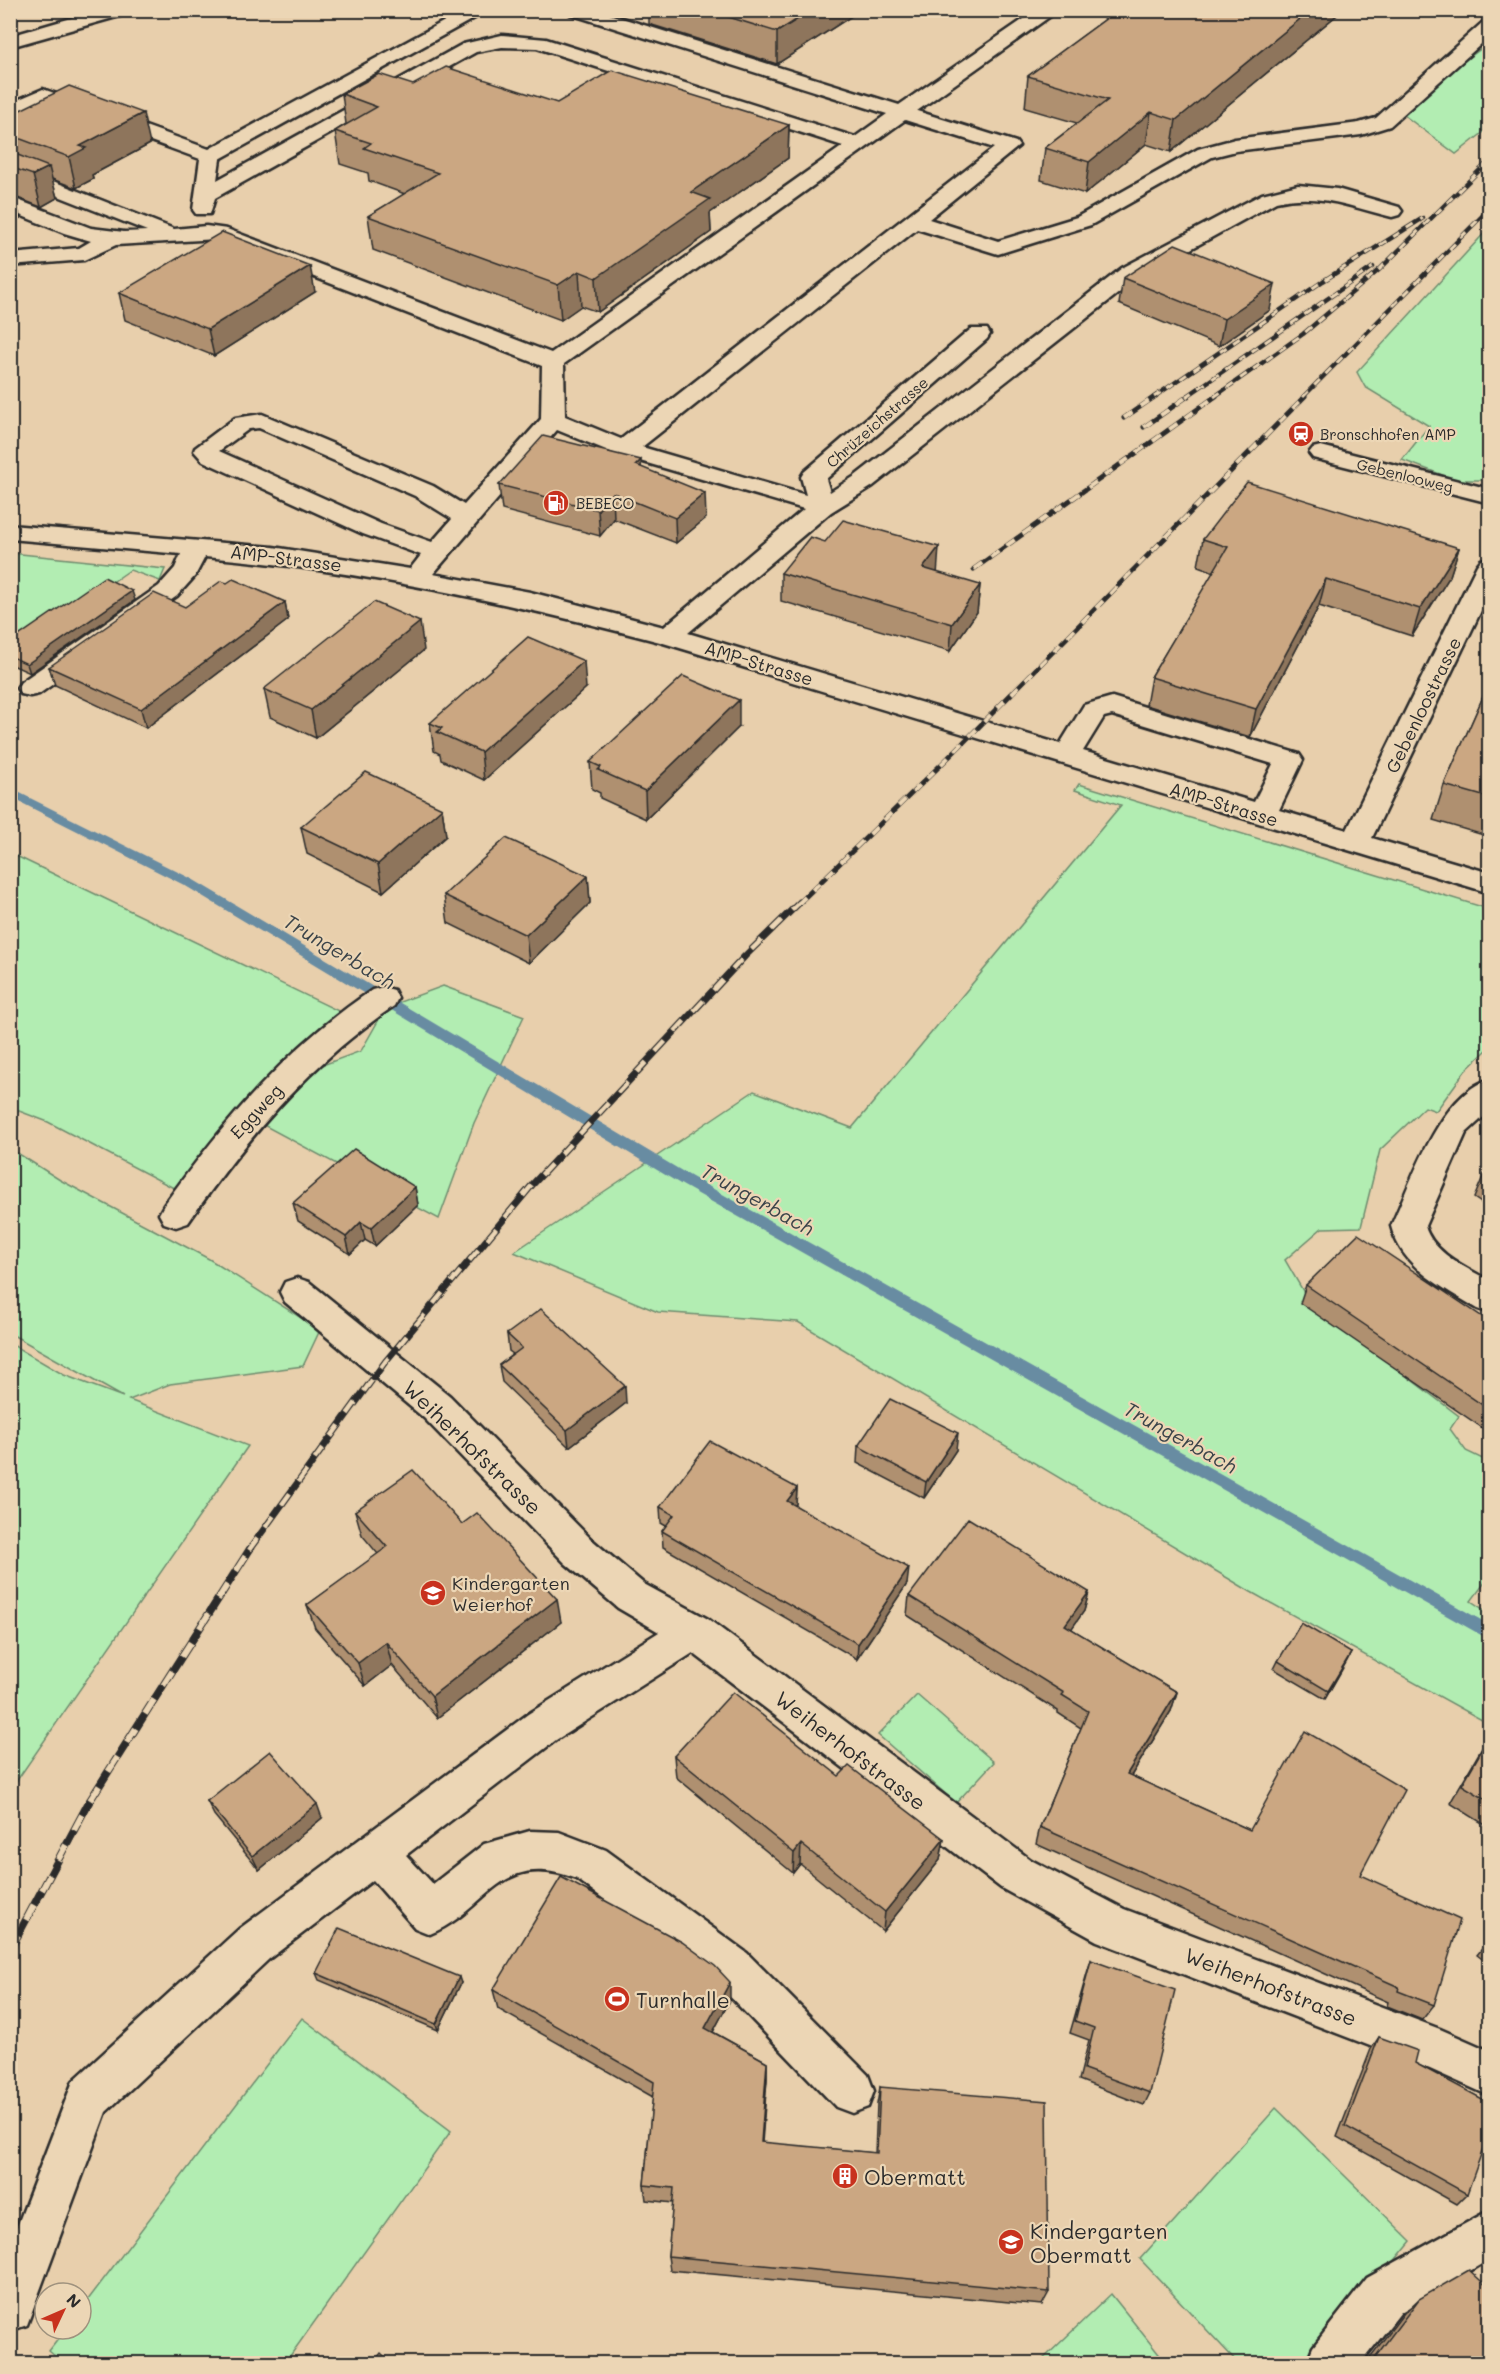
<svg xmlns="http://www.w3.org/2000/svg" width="1500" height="2374" font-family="Mali,sans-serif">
  <rect width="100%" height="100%" fill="#e8cfac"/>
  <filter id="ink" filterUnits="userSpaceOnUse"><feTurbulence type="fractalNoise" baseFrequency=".0167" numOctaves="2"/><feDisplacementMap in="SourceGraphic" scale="12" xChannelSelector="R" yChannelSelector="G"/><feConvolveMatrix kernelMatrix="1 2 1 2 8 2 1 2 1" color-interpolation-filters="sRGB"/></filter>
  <g filter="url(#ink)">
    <g fill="#b2edb2" stroke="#6e8c6e" stroke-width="1.5">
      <path d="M1489,43V128L1456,154L1397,110Z"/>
      <path d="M1489,228V480H1456L1402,460L1429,426L1365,387L1357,372Z"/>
      <path d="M11,553L165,569L160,581L130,570L11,652Z"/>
      <path d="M1079,784L1489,909V1048L1465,1071L1436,1111L1425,1107L1380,1150L1361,1227L1322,1228L1285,1260L1310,1303L1459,1416L1450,1429L1466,1451L1489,1462V1577L1471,1601L1489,1613V1724L1251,1592L798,1322L658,1312L514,1252L754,1091L852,1128L1121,805L1075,790Z"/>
      <path d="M10,853L351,1017L295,1050L185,1194L48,1122L11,1108Z"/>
      <path d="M443,986L524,1016L474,1123L439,1219L256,1121L282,1080L361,1051L386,1007Z"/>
      <path d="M11,1149L60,1180L209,1259L320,1330L303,1366L170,1384L129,1400L248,1446L11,1789V1344L64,1375L123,1397L11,1334Z"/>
      <path d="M917,1695L994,1762L956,1803L878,1735Z"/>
      <path d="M302,2018L451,2131L285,2363H63L49,2351L66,2329H81V2309Z"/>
      <path d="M1276,2108L1411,2241L1310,2363H1238L1140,2259Z"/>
      <path d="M1111,2294L1166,2363H1039Z"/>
    </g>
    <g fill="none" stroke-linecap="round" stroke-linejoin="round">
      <path fill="#688ca2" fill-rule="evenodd" d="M10,788L192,879L692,1177L1490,1625V1640L682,1185L184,885L10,797Z"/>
      <g stroke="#2b2b2b" stroke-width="5">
        <g id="minor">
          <path d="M99,10H130L127,14L10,47V36Z"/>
          <path d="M465,10H489L220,159L217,180L463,44L502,35L546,39L855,137L887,114L570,14L567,10H596L899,105L1037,10H1059L917,111L1016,142L1019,146L929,219L998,241L1077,217L1198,149L1235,139L1359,123L1376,118L1483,22L1490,21V36L1390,126L1361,135L1236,151L1212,157L1091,225L998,254L917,229L642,447L806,495L801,477L804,472L971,329H987L990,334L987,339L826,479L830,492L855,476L1122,268L1262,194L1298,185L1337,189L1399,207L1402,211L1399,215L1392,217C1351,207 1319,192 1276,202L1138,278L873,486L831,512L688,633L1060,744L1084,705L1112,697L1122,700L1299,754L1303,760L1279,810L1347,830L1477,565L1481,560L1490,558V592L1372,838L1490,873V893L660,642C510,603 360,570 205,557L195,576L177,596L39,694L30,696L21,694L17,688L21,682L159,586L175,568L181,554L10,539V525L273,547L410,569L421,555L363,534L203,461L194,451L195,448L235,418L262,414L433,486L464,505L541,419L542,366L217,239L116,245L84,260L10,266V254L79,248L91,241L64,233L10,211V197L91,228L124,232L147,231L10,177V164L174,229L206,226L227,229L551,353L843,146L537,48L502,47L476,52L215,198L210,214H196L193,210L200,159L44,102L10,117V103L43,89L209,149ZM905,120L994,148L621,439L565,416L564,364ZM259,428L415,496L452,519L432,542L381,524L219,451L249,429ZM557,430L616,454L804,509L664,627L530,592L433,574ZM1112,715L1273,764L1254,802L1083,751L1104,717Z"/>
          <path d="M1321,446L1490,489V503L1313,458L1309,453L1313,448Z"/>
          <path d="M383,987L394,990L398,998L394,1006C309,1064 246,1139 188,1223L176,1227L164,1223L159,1214L164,1205C224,1122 287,1047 372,990Z"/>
          <path d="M1490,1079V1111L1466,1133L1425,1226C1432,1253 1467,1268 1490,1281V1313L1478,1309C1443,1287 1402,1269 1391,1226C1412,1181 1439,1095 1490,1079Z"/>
          <path d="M297,1278L309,1282L450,1396L591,1539L644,1584L708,1619L1031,1860L1124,1909L1440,2029L1490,2051V2096L1430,2069L1097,1941L1001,1888L693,1653L556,1740L406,1855L433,1884L484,1844L530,1831L559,1832L606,1850L747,1953L868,2075L874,2091L868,2107L852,2113L836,2107L717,1983L577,1879C498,1849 490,1909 430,1934L415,1928L373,1880L269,1959L106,2112L27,2325L10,2331V2245L73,2081L239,1929L528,1714L659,1632L618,1608L565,1563L424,1418L285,1302L280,1292L285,1282Z"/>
          <path d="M1490,2210V2259L1401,2312L1360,2364H1306L1313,2347L1367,2278Z"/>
        </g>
      </g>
      <use href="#minor" fill="#ecd6b5" fill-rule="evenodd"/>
      <g stroke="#2b2b2b" stroke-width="4.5">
        <g id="rail-far3">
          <path d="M1154,397L1323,281L1423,218"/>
          <path d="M1186,397L1373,267"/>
          <path d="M1214,397L1303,334L1380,269L1490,160"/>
          <path d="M1303,397L1490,208"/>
        </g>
      </g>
      <g stroke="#2b2b2b" stroke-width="5">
        <g id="rail-far2">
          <path d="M1124,418L1156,396"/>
          <path d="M1144,427L1188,396"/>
          <path d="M974,569L1216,396"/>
          <path d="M798,904L956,750L1305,396"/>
        </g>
      </g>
      <g stroke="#2b2b2b" stroke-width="7">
        <path id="rail-far1" d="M249,1550L385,1362L533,1184L745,956L800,902"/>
      </g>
      <g stroke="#2b2b2b" stroke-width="8">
        <path id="rail" d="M10,1950L89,1802L250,1549"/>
      </g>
      <use href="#rail-far3" stroke="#ecd6b5" stroke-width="3" stroke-dasharray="8" stroke-linecap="butt"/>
      <use href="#rail-far2" stroke="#ecd6b5" stroke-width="4" stroke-dasharray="10" stroke-linecap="butt"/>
      <use href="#rail-far1" stroke="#ecd6b5" stroke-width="4.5" stroke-dasharray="14" stroke-linecap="butt"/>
      <use href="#rail" stroke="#ecd6b5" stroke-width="6" stroke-dasharray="17" stroke-linecap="butt"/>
    </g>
    <g fill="#af9070" stroke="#2b2b2b" stroke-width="1.5">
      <path d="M649,10H861L777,64L649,24Z"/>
      <path d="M1118,10H1343L1171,152L1146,144L1085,194L1041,180L1045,148L1077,123L1025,108L1028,76Z"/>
      <path d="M413,85L557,103L789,125L788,158L710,213L711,232L598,312L581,306L561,320L373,250L368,216L405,194L369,181L368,173L340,164L335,131L346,124L342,94Z"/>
      <path d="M10,115L150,144L92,175L93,179L76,188L52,179L57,198L41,207L15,197L20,218L10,223Z"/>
      <path d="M1123,278L1270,310L1219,346L1119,304Z"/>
      <path d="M315,292L214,356L125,320L119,293Z"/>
      <path d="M641,467L706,518L676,543L614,519L600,536L502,510L499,485Z"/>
      <path d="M1203,539L1459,548L1450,576L1412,636L1319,606L1250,737L1146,705L1151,677L1214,572L1198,566Z"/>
      <path d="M781,573L980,585L977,612L950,651L781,601Z"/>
      <path d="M227,583L285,602L288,620L146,728L55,685L49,667L185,607Z"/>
      <path d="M135,600L30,673L10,664V642Z"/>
      <path d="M424,650L316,738L270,717L264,689Z"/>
      <path d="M1490,681V837L1433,820L1444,785Z"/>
      <path d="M586,688L484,780L441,760L440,754L434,751L430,723Z"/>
      <path d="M739,727L646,819L600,798V793L592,789L590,762Z"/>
      <path d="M442,808L446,836L383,892L307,854L301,827Z"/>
      <path d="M588,876L590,903L529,963L448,923L444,895Z"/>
      <path d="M1490,1167V1209L1474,1198L1485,1172Z"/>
      <path d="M415,1187L418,1205L375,1246L365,1240L350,1254L298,1221L293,1203Z"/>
      <path d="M1306,1285L1490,1322V1433L1300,1303Z"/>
      <path d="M507,1334L626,1403L569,1447L502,1382L499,1365L513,1354L509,1351Z"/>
      <path d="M858,1446L956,1450L924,1498L857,1463Z"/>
      <path d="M797,1488L796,1504L795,1505L907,1584L857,1659L663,1547L662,1531L666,1526L661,1523L660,1507Z"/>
      <path d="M355,1511L462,1524L561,1622L437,1718L392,1665L365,1686L315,1628L307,1605L378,1554L362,1535Z"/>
      <path d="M1089,1592L1084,1611L1071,1629L1177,1692L1171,1711L1131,1776L1250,1830L1360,1875L1434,2005L1422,2020L1387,2006L1388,2002L1036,1844L1040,1827L1081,1728L1058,1713V1711L907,1615L909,1596Z"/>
      <path d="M1351,1653L1325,1699L1274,1669L1278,1661Z"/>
      <path d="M1490,1734V1828L1450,1803Z"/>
      <path d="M674,1756L839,1776L944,1839L940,1860L883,1931L800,1864L793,1873L676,1777Z"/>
      <path d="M207,1801L322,1818L259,1870L214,1815Z"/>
      <path d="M1490,1939V1965L1477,1955Z"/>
      <path d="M1091,1960L1150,2093L1144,2105L1079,2080L1089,2040L1070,2033L1087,1973Z"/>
      <path d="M316,1973L461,1983L438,2030L319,1980Z"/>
      <path d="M493,1990L730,2000L713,2032L767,2062V2079L762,2143L875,2153L877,2104L880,2087L1049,2292L1042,2305L670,2270L668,2256L673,2203L646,2200L644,2185L653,2097L498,2009Z"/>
      <path d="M1379,2037L1467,2194L1457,2204L1337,2137L1371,2049Z"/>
      <path d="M1419,2299L1490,2364H1365L1404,2313Z"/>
    </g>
    <g fill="#8e755b" stroke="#2b2b2b" stroke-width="1.5">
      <path d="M812,10H861L777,64V32Z"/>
      <path d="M1311,10H1343L1171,152L1176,120Z"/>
      <path d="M1151,112L1146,144L1085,194L1089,162Z"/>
      <path d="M143,113L150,144L92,175L93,179L76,188L69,157L80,146Z"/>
      <path d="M789,125L788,158L710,213L711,232L598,312L596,278L691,192Z"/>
      <path d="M49,167L57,198L41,207L33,175Z"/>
      <path d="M12,186L20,218L10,223V187Z"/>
      <path d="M310,266L315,292L214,356L208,329Z"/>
      <path d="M579,271L581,306L561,320L558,285Z"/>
      <path d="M1275,284L1270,310L1219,346L1224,319Z"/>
      <path d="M641,460L642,485L636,465Z"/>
      <path d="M613,493L614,519L600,536L598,510Z"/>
      <path d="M705,493L706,518L676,543L675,518Z"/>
      <path d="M939,547L937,575L923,568Z"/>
      <path d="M1459,548L1450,576L1412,636L1420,609Z"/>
      <path d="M1326,579L1319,606L1250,737L1256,709Z"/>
      <path d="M980,585L977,612L950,651L952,624Z"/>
      <path d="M132,591L135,600L30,673L27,664Z"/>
      <path d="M285,602L288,620L146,728L141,709Z"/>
      <path d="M420,622L424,650L316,738L311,710Z"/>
      <path d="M584,661L586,688L484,780L481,752Z"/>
      <path d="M739,700V727L646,819L645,791Z"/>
      <path d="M442,808L446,836L383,892L378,864Z"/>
      <path d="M588,876L590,903L529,963L526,935Z"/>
      <path d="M415,1187L418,1205L375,1246L371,1228Z"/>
      <path d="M361,1222L365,1240L350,1254L346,1237Z"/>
      <path d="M625,1386L626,1403L569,1447L567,1430Z"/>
      <path d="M958,1433L956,1450L924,1498L926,1482Z"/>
      <path d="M797,1488L796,1504L786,1517L787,1501Z"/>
      <path d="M909,1568L907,1584L857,1659L858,1644Z"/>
      <path d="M1089,1592L1084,1611L1061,1644L1065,1625Z"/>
      <path d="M557,1599L561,1622L437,1718L432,1696Z"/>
      <path d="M386,1642L392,1665L365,1686L358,1663Z"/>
      <path d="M1351,1653L1347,1661L1325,1699L1328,1691Z"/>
      <path d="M1177,1692L1171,1711L1121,1792L1127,1774Z"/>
      <path d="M317,1804L322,1818L259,1870L252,1856Z"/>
      <path d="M944,1839L940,1860L883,1931L885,1912Z"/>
      <path d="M801,1844L800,1864L793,1873L794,1853Z"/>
      <path d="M459,1977L461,1983L438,2030L436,2024Z"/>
      <path d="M730,1982V2000L706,2045L705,2028Z"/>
      <path d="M767,2062V2079L760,2158L761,2142Z"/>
    </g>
    <g fill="#cba782" stroke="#2b2b2b" stroke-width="1.5">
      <path d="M706,10H812L777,32Z"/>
      <path d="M1118,10H1311L1176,120L1151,112L1089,162L1045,148L1108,100L1028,76Z"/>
      <path d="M446,67L557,103L612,70L789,125L691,192L710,199L596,278L579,271L558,285L368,216L438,173L364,148L371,143L335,131L377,107L342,94L379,74L413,85Z"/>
      <path d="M69,86L143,113L80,146L86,148L69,157L10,135V115Z"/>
      <path d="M10,152L49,167L33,175L10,167Z"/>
      <path d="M222,232L310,266L208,329L119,293Z"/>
      <path d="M1175,244L1275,284L1224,319L1123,278Z"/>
      <path d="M543,436L641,460L636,465L705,493L675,518L613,493L598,510L499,485Z"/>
      <path d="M1247,482L1459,548L1420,609L1326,579L1256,709L1151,677L1228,547L1203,539Z"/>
      <path d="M843,520L939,547L923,568L980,585L952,624L781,573L810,537L825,542Z"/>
      <path d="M104,577L132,591L27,664L10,656V642Z"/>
      <path d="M233,579L285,602L141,709L49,667L154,593L185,607L221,581L227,583Z"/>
      <path d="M374,602L420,622L311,710L264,689Z"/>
      <path d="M528,637L584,661L481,752L437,732L442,728L430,723Z"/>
      <path d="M683,676L739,700L645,791L598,770L601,767L590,762Z"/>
      <path d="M1490,681V798L1444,785Z"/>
      <path d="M366,772L442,808L378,864L301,827Z"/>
      <path d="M506,838L588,876L526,935L444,895Z"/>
      <path d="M354,1149L415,1187L371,1228L361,1222L346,1237L293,1203Z"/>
      <path d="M1490,1167V1175L1485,1172Z"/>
      <path d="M1358,1234L1490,1322V1410L1306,1285Z"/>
      <path d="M541,1309L625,1386L567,1430L499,1365L522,1348L507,1334Z"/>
      <path d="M890,1399L958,1433L926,1482L858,1446Z"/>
      <path d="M710,1441L797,1488L787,1501L909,1568L858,1644L662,1531L674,1515L660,1507Z"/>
      <path d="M413,1470L462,1524L477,1513L557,1599L432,1696L386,1642L358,1663L307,1605L387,1547L355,1511Z"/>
      <path d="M968,1518L1089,1592L1065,1625L1177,1692L1127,1774L1250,1830L1305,1731L1405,1790L1360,1875L1460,1920L1434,2005L1398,1991L1399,1987L1040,1827L1088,1711L1062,1695L1064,1693L909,1596Z"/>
      <path d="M1301,1623L1351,1653L1328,1691L1278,1661Z"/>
      <path d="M733,1692L839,1776L849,1766L944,1839L885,1912L801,1844L794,1853L674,1756Z"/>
      <path d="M1490,1736V1802L1462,1785Z"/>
      <path d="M270,1751L317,1804L252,1856L207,1801Z"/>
      <path d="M561,1877L682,1942L715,1966L730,1982L705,2028L767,2062L761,2142L877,2153L880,2087L1047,2101L1049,2292L668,2256L674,2188L644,2185L654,2082L493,1990Z"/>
      <path d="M339,1928L459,1977L436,2024L316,1973Z"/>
      <path d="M1091,1960L1175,1990L1150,2093L1084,2069L1094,2028L1075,2021Z"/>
      <path d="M1379,2037L1418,2051L1415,2063L1490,2103V2129L1467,2194L1345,2126Z"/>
      <path d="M1469,2270L1490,2289V2364H1370L1419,2299Z"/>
      <path d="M381,2353L392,2364H372Z"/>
    </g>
  </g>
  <defs>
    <g id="station-disc" transform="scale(1.35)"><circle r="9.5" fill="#c8321e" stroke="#ecd6b5"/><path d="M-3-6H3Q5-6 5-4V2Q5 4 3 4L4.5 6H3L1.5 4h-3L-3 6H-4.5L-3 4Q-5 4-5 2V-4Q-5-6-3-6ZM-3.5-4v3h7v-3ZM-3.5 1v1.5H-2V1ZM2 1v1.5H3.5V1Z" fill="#fff"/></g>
    <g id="fuel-disc" transform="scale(1.35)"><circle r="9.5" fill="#c8321e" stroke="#ecd6b5"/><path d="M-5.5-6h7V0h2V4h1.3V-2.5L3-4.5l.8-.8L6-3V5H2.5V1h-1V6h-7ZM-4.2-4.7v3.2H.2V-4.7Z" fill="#fff"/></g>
    <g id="school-disc" transform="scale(1.35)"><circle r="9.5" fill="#c8321e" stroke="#ecd6b5"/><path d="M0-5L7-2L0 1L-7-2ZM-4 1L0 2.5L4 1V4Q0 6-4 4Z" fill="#fff"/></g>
    <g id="stadium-disc" transform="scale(1.35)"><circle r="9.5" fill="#c8321e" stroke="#ecd6b5"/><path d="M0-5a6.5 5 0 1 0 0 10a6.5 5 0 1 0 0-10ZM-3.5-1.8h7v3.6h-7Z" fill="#fff"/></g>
    <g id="building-disc" transform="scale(1.35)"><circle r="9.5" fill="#c8321e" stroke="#ecd6b5"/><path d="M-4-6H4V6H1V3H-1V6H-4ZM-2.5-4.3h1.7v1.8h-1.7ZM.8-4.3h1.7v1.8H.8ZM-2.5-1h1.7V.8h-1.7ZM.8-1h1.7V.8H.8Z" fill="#fff"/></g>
  </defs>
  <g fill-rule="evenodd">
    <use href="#station-disc" x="1301" y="434"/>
    <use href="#fuel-disc" x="556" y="503"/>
    <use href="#school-disc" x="433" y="1593"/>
    <use href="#stadium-disc" x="617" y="1999"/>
    <use href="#building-disc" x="845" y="2176"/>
    <use href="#school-disc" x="1011" y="2242"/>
  </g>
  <g text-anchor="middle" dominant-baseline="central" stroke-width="4.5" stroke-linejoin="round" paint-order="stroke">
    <g font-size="15" fill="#2b2b2b" stroke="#ecd6b5">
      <text transform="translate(877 422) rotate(-41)">Chrüzeichstrasse</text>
      <text transform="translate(1405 475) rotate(14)">Gebenlooweg</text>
    </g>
    <g font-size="15" fill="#2b2b2b" stroke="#ecd6b5" text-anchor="start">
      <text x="1320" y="434">Bronschhofen AMP</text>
      <text x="576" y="503">BEBECO</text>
    </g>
    <g font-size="18" fill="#2b2b2b" stroke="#ecd6b5">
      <text transform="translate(286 558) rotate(7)">AMP-Strasse</text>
      <text transform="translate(759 663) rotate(17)">AMP-Strasse</text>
      <text transform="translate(1423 705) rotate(-64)">Gebenloostrasse</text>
      <text transform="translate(1224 804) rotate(17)">AMP-Strasse</text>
      <text transform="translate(256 1111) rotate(-47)">Eggweg</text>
    </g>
    <g font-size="18" fill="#2b2b2b" stroke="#ecd6b5" text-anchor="start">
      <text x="452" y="1583">Kindergarten<tspan x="452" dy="21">Weierhof</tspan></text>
    </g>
    <g font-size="20" font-style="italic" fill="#3a4349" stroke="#ecd6b5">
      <text transform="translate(340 951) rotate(31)">Trungerbach</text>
      <text transform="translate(758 1199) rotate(29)">Trungerbach</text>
      <text transform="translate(1181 1437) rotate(29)">Trungerbach</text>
    </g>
    <g font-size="21" fill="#2b2b2b" stroke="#ecd6b5">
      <text transform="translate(473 1447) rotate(44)">Weiherhofstrasse</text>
      <text transform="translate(851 1750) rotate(37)">Weiherhofstrasse</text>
      <text transform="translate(1271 1986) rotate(21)">Weiherhofstrasse</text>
    </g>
    <g font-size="21" fill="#2b2b2b" stroke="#ecd6b5" text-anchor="start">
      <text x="636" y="1999">Turnhalle</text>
      <text x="864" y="2176">Obermatt</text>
      <text x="1030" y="2230">Kindergarten<tspan x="1030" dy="24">Obermatt</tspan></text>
    </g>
  </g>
  <rect width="1500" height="2374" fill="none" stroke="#ecd6b5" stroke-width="36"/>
  <rect x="18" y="18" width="1464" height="2338" fill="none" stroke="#2b2b2b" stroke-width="2" filter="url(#ink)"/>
  <g transform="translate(63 2311) rotate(46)"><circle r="28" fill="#ecd6b5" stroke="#9f927e" stroke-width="1.5"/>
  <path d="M0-4.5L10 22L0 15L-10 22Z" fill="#c8321e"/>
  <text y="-9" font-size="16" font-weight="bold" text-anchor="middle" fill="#2b2b2b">N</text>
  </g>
</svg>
